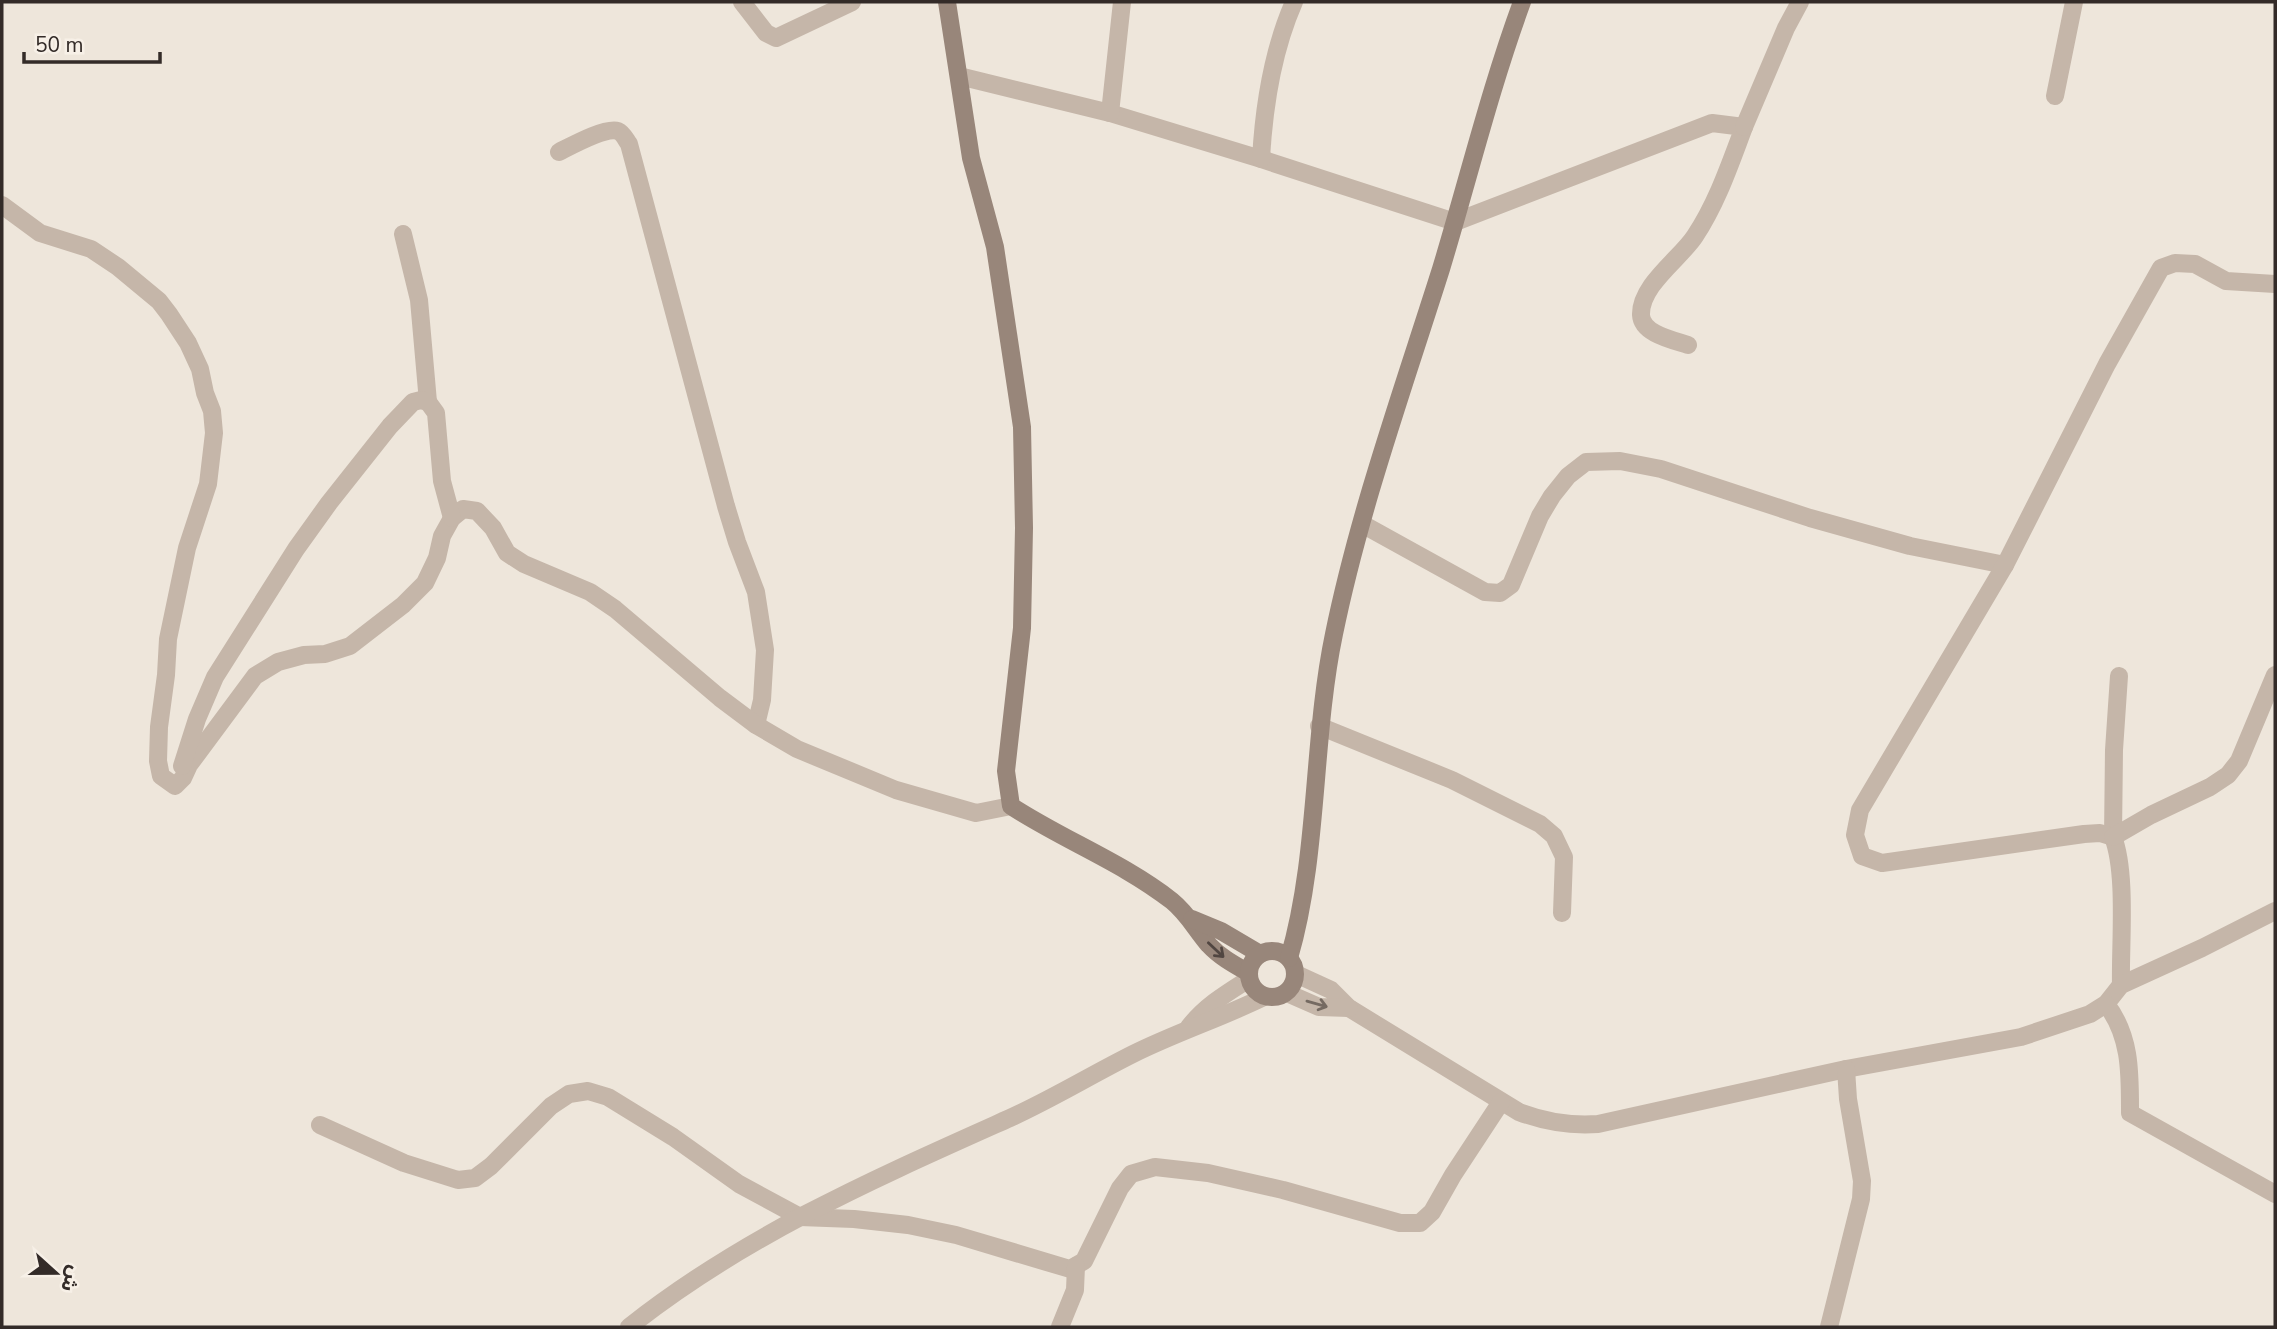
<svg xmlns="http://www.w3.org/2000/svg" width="2277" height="1329" font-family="'Nunito Sans','Noto Sans Arabic',sans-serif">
  <rect width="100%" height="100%" fill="#eee6db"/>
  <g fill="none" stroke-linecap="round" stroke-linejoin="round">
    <g stroke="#c5b6a9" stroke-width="18">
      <path d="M742,2L766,33L776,38L852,2"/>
      <path d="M959,76L1110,113L1261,159L1455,222L1712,123L1744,127C1730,164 1717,203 1695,236C1681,258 1640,285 1641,315C1642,334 1673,340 1688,345"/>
      <path d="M2055,96L2074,2"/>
      <path d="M1110,113L1122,2"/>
      <path d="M1744,127L1786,28L1800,2"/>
      <path d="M559,152C571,146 605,127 618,131C623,133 626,140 629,144L726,506L737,542L756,592L765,650L762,700L756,725"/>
      <path d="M1261,159C1264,105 1272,52 1294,2"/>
      <path d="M2,205L40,233L91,249L118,267L159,301L169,314L188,343L200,369L205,393L212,411L214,433L208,484L187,548L168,639L166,675L159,727L158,761L161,776L175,786L183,778L189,765L255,676L278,662L304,655L325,654L350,646L403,605L425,583L437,558L442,536L452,518L463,509L477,511L493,528L507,553L524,564L590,592L615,609L720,698L756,725L797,749L896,790L976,813L1011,806"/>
      <path d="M403,234L419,300L428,402"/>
      <path d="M1362,524L1485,592L1500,593L1511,585L1540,516L1552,496L1568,476L1586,462L1620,461L1661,469L1810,518L1910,546L2005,565"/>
      <path d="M2119,676L2114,750L2113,837C2127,873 2120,945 2121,985"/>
      <path d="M1319,726L1452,780L1540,824L1554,836L1564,857L1562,913"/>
      <path d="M182,766L197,719L215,677L296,549L329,503L390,426L413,402L421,400L428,402L436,413L442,481L452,518"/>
      <path d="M2113,837L2100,833L2084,834L1882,863L1862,856L1855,835L1860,810L2005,565L2107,364L2161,268L2175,263L2195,264L2226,281L2275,284"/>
      <path d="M2113,837L2151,815L2210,787L2228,775L2239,761L2275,675"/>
      <path d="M1296,974L1331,990L1349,1008L1519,1112C1545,1122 1570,1126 1598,1124L1846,1069L2021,1037L2090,1014L2106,1004L2121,985L2202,948L2275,911"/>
      <path d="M1287,993L1319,1007L1349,1008"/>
      <path d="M2106,1004C2131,1036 2130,1074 2130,1113L2275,1194"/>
      <path d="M1189,1027C1205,1006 1227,993 1249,979"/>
      <path d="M320,1125L404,1163L458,1180L475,1178L491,1166L551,1106L569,1094L588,1091L608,1097L673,1137L739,1184L800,1217L854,1219L908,1225L956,1235L1070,1269L1084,1261L1120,1188L1131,1174L1155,1167L1208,1173L1283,1190L1400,1223H1420L1432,1212L1453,1175L1501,1102"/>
      <path d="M629,1327C745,1235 876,1178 1010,1118C1052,1099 1091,1075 1133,1054C1175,1033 1221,1018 1264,997"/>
      <path d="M1060,1327L1075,1290L1076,1266"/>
      <path d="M1829,1327L1861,1199L1862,1181L1848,1099L1846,1069"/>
    </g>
    <g stroke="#98867a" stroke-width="18">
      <path d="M947,2L971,158L995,247L1022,427L1024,528L1022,628L1006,771L1011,806C1063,840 1122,862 1172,901C1188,914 1196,930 1209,945C1220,957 1235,965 1249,973"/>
      <path d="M1192,919L1221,931L1260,954"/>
      <circle cx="1272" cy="974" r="23"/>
      <path d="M1289,958C1319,856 1312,739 1334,634C1359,512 1403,389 1441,269C1468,180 1490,89 1522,2"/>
    </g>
  </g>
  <defs><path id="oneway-shaft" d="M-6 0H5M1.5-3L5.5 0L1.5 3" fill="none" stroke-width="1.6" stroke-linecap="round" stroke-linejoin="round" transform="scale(1.75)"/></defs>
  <use stroke="#514641" href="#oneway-shaft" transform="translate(1216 950) rotate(43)"/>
  <use stroke="#756a62" href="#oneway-shaft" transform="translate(1317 1004) rotate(16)"/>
  <rect width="2277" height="1329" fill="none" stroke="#332b28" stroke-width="7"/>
  <g transform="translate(56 1273) rotate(111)" stroke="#f7f0e7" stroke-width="5" paint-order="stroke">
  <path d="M0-5L12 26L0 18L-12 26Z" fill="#332b28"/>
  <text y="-10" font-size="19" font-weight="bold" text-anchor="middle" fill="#332b28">ش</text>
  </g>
  <path d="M24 52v10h136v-10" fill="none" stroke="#332b28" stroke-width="3.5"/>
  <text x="35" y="52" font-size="21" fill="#332b28" stroke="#f7f0e7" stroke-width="5" paint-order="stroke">50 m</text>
</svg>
